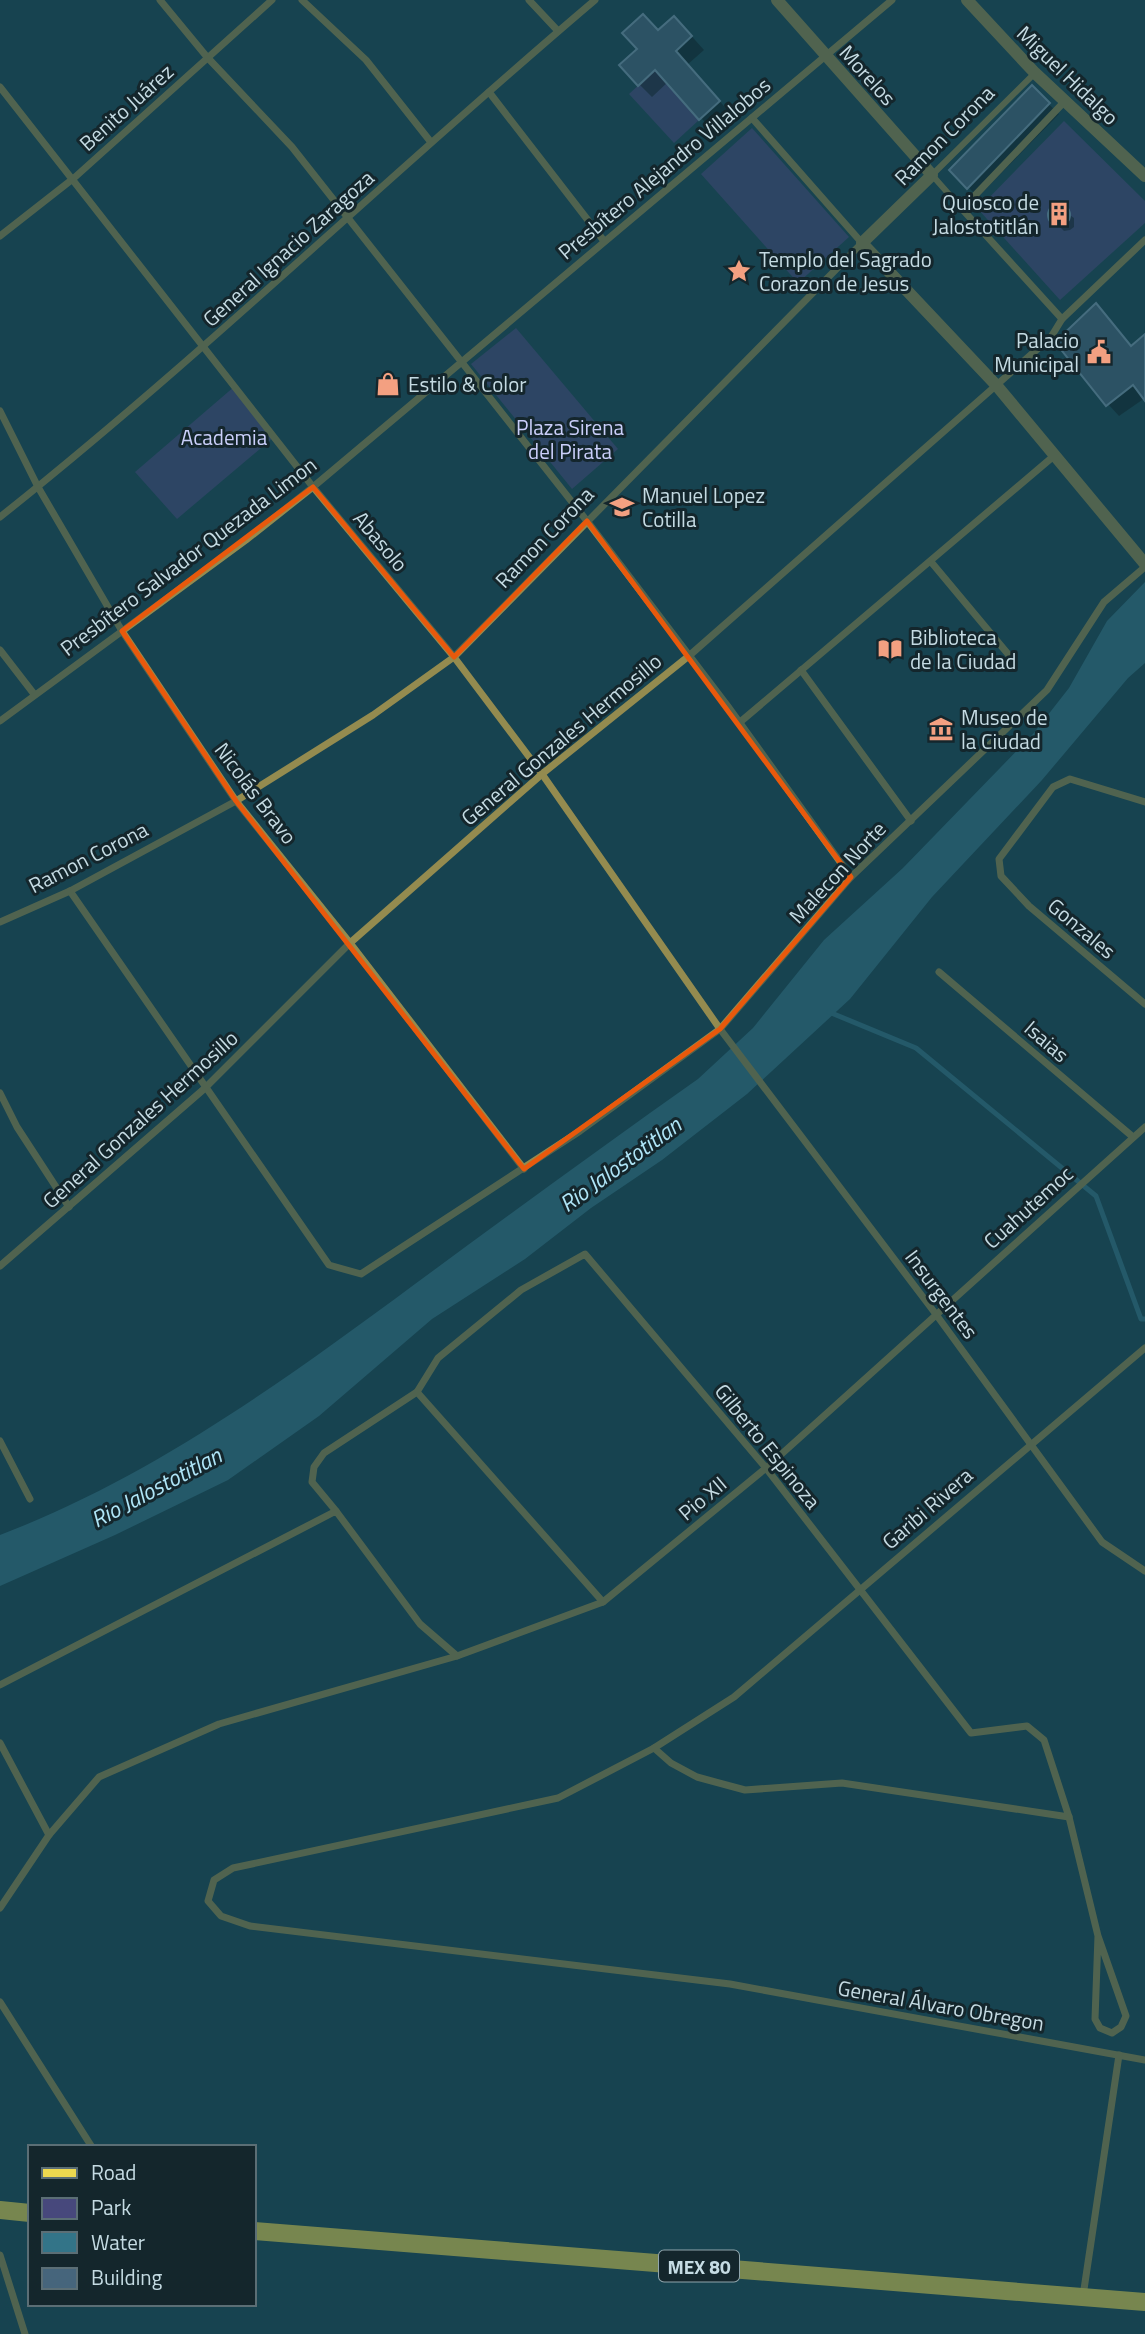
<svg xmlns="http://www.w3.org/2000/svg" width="1145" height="2334" font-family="'Titillium Web',sans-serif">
  <rect width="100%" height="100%" fill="#174350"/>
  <g fill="#47487c">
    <path d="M655,70L699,120L674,143L629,94Z"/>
    <path d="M1064,121L1145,201V223L1060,300L978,209Z"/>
    <path d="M752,128L849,237L798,283L701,174Z"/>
    <path d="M516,328L618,449L572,489L471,364Z"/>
    <path d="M235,386L274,437L177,519L135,472Z"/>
  </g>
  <path fill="#337488" d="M1145,582V663L1128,678L1042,780L932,897L850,999L747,1094L662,1160L591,1208L525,1259L432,1319L319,1416L228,1480L115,1535L0,1586V1535C152,1477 285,1380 415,1284C509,1215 603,1146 698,1079L753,1028L824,940L903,868L1033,734L1069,688L1107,621Z"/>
  <g fill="#0007">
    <path d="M687,31L704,50L687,65L732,115L714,132L668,82L652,97L639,84L659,32Z"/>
    <path d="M1032,88L1059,114L978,197L951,170Z"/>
    <path d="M1057,206L1074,218V227L1070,230L1064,231L1051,218V212Z"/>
    <path d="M1096,306L1132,347L1145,337V398L1119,416L1108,404Z"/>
  </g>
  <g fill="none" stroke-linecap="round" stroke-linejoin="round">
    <path stroke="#337488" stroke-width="5" d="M829,1012L916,1048L1096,1196L1141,1319H1145"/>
  </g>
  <g fill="#46657c" stroke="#7d9eb7" stroke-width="2">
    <path d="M643,14L658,30L674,16L692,36L676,51L720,101L699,120L655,70L638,86L619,65L637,49L622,33Z"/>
    <path d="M1032,85L1050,103L967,189L949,170Z"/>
    <circle cx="1059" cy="215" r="11"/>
    <path d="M1096,303L1131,346L1145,334V401L1133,385L1106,406L1055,342Z"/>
  </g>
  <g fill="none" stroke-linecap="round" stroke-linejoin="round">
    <path stroke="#948b4f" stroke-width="6" d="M962,209L932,175L1035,73"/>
    <g stroke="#948b4f" stroke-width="7">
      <path d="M160,0L207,57L292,147L587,521L727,705L851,877"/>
      <path d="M302,0L366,60L430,141"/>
      <path d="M529,0L558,31"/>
      <path d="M0,87L313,487L454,657L542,774L720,1029L935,1313L1102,1542L1145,1571"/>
      <path d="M489,92L604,241"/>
      <path d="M0,236L74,178L272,0"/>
      <path d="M1062,319L962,209L1065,101"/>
      <path d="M0,411L38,487L122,631L236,801L350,943L524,1169"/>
      <path d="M0,517C206,353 394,170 595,0"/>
      <path d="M932,563L1013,660"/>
      <path d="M0,650L34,694"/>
      <path d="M801,670L911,821"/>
      <path d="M0,721L246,540L313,487L892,0"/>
      <path d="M739,723L1055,455"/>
      <path d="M1145,802L1070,779L1053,787L999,859L1001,876L1029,906L1145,1004"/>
      <path d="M70,891L329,1265L361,1274L580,1131L720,1029L851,877L1047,690L1104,602L1145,567"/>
      <path d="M0,922L70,891L236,801L373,715L454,657L862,243L752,118"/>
      <path d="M939,972L1133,1137"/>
      <path d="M0,1093L17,1127L69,1207"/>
      <path d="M0,1266L204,1089L350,943L542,774L690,655L1051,337L1062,319L1145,240"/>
      <path d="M417,1392L603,1602"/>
      <path d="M0,1441L30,1499"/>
      <path d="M336,1511L312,1482L314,1467L324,1453L417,1392L438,1358L521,1290L585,1254L766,1468L971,1733L1027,1726L1044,1740L1069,1817L1098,1936L1126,2016L1121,2027L1112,2033L1100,2028L1095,2019L1098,1936"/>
      <path d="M457,1656L603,1602L766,1468L1145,1127"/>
      <path d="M0,1685L336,1511L420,1624L457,1656L219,1724L99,1777L49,1835L0,1908"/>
      <path d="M0,1743L49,1835"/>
      <path d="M654,1748L558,1798L233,1868L214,1880L208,1901L221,1916L250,1926L730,1984L1145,2060"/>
      <path d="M1069,1817L842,1783L745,1790L697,1777L671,1763L654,1748L734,1697L1145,1348"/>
      <path d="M0,2002L92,2147"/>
      <path d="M0,2255L25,2334"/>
      <path d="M1083,2296L1119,2055"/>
    </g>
    <g stroke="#948b4f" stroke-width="12">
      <path d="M777,0L932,175L862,243L997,386L1145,564"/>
      <path d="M967,0L1035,73L1145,176"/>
    </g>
    <g stroke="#ecd84f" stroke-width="18">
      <path d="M0,2210L30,2213"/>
      <path d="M254,2231L1145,2302"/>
    </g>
  </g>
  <path d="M0 0H1145V2334H0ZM313,487L454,657L587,521L851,877L720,1029L524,1169L236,801L122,631Z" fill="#174350" fill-opacity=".55" fill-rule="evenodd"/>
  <path fill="none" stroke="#e8590c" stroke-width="5" stroke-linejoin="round" d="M313,487L454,657L587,521L851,877L720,1029L524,1169L236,801L122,631Z"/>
  <defs>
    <g id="building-bare" transform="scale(1.89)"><path d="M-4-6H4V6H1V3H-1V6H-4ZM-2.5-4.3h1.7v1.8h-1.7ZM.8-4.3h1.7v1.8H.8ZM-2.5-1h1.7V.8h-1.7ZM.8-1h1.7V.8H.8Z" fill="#f3a081" stroke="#14262c" stroke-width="2.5" paint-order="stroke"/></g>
    <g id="sight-bare" transform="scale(1.89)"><path d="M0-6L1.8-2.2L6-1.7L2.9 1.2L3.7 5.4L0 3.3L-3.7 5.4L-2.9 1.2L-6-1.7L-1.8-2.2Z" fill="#f3a081" stroke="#14262c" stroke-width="2.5" paint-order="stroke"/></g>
    <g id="civic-bare" transform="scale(1.89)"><path d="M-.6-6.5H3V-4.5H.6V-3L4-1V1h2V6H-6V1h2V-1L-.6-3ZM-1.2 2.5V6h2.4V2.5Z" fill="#f3a081" stroke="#14262c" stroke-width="2.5" paint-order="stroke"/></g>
    <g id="shop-bare" transform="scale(1.89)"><path d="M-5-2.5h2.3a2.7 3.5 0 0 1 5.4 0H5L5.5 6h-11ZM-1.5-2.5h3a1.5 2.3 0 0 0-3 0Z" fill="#f3a081" stroke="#14262c" stroke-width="2.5" paint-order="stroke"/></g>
    <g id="school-bare" transform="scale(1.89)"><path d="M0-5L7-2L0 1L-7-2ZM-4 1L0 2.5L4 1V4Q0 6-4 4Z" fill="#f3a081" stroke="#14262c" stroke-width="2.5" paint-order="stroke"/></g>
    <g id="library-bare" transform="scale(1.89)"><path d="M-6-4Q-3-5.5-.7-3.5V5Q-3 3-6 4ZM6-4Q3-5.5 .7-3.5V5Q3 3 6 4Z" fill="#f3a081" stroke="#14262c" stroke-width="2.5" paint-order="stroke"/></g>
    <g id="museum-bare" transform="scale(1.89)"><path d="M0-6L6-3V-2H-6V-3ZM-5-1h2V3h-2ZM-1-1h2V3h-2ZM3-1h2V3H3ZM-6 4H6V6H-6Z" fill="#f3a081" stroke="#14262c" stroke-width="2.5" paint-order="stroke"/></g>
  </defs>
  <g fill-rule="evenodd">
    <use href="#building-bare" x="1059" y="214"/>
    <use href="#sight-bare" x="739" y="271"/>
    <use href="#civic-bare" x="1099" y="352"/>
    <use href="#shop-bare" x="388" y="384"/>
    <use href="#school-bare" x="622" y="507"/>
    <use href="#library-bare" x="890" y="649"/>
    <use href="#museum-bare" x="941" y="729"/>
  </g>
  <g text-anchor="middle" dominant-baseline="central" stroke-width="6" stroke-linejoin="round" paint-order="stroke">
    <rect fill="#14262c" stroke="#90a5ac" stroke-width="2" x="659" y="2250.5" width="80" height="31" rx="5"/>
    <g font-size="19" font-weight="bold" fill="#c5dbe3">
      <text x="699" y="2266">MEX 80</text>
    </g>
    <g font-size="21" fill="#c5dbe3" stroke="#14262c">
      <text transform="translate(868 75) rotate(48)">Morelos</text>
      <text transform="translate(1068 75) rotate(44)">Miguel Hidalgo</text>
      <text transform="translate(126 107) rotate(-42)">Benito Juárez</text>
      <text transform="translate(944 135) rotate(-45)">Ramon Corona</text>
      <text transform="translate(664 168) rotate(-40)">Presbítero Alejandro Villalobos</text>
      <text transform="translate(288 248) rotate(-42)">General Ignacio Zaragoza</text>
      <text transform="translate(544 537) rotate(-46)">Ramon Corona</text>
      <text transform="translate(381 541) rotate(50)">Abasolo</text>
      <text transform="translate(188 556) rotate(-37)">Presbítero Salvador Quezada Limon</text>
      <text transform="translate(561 739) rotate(-40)">General Gonzales Hermosillo</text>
      <text transform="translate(256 793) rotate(53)">Nicolás Bravo</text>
      <text transform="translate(88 857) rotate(-27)">Ramon Corona</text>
      <text transform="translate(837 872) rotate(-47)">Malecon Norte</text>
      <text transform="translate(1082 928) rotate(40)">Gonzales</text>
      <text transform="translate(1047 1041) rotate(41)">Isaias</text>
      <text transform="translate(140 1119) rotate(-42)">General Gonzales Hermosillo</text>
      <text transform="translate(1028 1207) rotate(-42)">Cuahutemoc</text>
      <text transform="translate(942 1294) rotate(53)">Insurgentes</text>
      <text transform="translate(768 1446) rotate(51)">Gilberto Espinoza</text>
      <text transform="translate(702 1498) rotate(-40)">Pio XII</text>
      <text transform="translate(927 1508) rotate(-41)">Garibi Rivera</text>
      <text transform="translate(941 2005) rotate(10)">General Álvaro Obregon</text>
    </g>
    <g font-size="21" fill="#c5dbe3" stroke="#14262c" text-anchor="start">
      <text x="1039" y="202" text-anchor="end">Quiosco de<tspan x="1039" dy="24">Jalostotitlán</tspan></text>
      <text x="759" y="259">Templo del Sagrado<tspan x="759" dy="24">Corazon de Jesus</tspan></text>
      <text x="1079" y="340" text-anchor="end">Palacio<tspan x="1079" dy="24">Municipal</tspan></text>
      <text x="408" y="384">Estilo &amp; Color</text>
      <text x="642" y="495">Manuel Lopez<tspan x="642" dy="24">Cotilla</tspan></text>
      <text x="910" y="637">Biblioteca<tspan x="910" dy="24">de la Ciudad</tspan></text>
      <text x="961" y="717">Museo de<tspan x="961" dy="24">la Ciudad</tspan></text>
    </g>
    <g font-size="21" fill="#cacffa" stroke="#14262c">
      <text x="570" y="427">Plaza Sirena<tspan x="570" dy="24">del Pirata</tspan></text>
      <text x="224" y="437">Academia</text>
    </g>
    <g font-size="23" font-style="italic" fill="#afe5f7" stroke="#14262c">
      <text transform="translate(620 1164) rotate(-36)">Rio Jalostotitlan</text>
      <text transform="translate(156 1487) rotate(-28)">Rio Jalostotitlan</text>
    </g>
  </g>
  <rect x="28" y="2145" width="228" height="161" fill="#14262c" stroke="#5b6e75" stroke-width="2"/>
  <rect x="42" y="2168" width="35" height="10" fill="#ecd84f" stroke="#5b6e75" stroke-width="2"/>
  <text x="91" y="2180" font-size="21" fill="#c5dbe3">Road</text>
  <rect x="42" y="2198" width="35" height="21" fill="#47487c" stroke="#5b6e75" stroke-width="2"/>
  <text x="91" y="2215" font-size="21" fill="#c5dbe3">Park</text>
  <rect x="42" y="2232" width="35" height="21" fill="#337488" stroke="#5b6e75" stroke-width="2"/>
  <text x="91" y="2250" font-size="21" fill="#c5dbe3">Water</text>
  <rect x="42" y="2268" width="35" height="21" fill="#46657c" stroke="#5b6e75" stroke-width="2"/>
  <text x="91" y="2285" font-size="21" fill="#c5dbe3">Building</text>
</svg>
